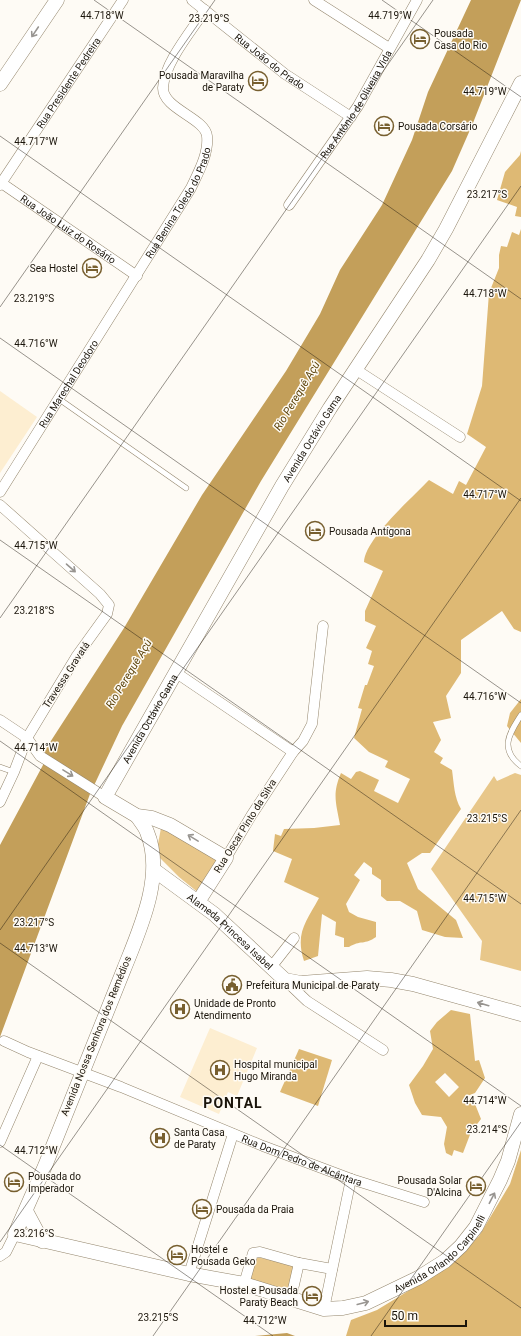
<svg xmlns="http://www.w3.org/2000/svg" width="521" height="1336" font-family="Roboto,sans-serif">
  <rect width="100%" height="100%" fill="#fefbf5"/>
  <g fill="#fdeed1">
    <path d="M0,391L37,417L0,473Z"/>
    <path d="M210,1028L257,1048L237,1096L228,1092L219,1114L180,1097Z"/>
  </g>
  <g fill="#e8c78a">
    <path d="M515,773L521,775V971L480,960L482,941L431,869L494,776L497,781Z"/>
    <path d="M162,823L217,858V861L200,894L179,877L156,854Z"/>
    <path d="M252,1256L294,1265L289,1292L246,1283Z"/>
  </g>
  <g fill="#deb974" fill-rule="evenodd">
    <path d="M521,151V217L515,216L517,207L497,200L505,172L520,155Z"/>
    <path d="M521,229V632L514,629L502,611L461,640V673L446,696L451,718L433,722L441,740L434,752L443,758L440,763L452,770C454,784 454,797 461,809L430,853H422L407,863L418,889L456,920L463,938L445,937L422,930L417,911L400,901H387L381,896V880L372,874V868L364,862L354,875L360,880L346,904L349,912L358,917L376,922V937C365,945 360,940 349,947H344V938L335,935L336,922L322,914L318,956L304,961C295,933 306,922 319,898L284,882L292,859L273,851L275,834L281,836L284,829L314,828L340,825C336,803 332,794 341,773L351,779L356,772L360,771L379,780L374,791L398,803L410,779L385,767L388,761L369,752L354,738L362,709L358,708L365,685H367L374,666L368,664L372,651L366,648L376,626L365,621V611L383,571L364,562C365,539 412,498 429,480L453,494L459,481L466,485L486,447L467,434L482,386L489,293L499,268V255L501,246L507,247L512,232L519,235Z"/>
    <path d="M521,699V743L507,726L510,713Z"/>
    <path d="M451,1010L470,1014L475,1061L479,1060L485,1078L475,1093L467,1096L475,1104L481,1119L471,1132L463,1153L454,1150L452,1156L446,1153L444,1144L447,1127L441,1117L422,1115L415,1103L409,1085L423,1066L433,1049L430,1031L437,1022ZM445,1073L459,1087L449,1097L435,1082Z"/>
    <path d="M299,1049L332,1060L318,1106L280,1092Z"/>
    <path d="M521,1150V1336H346L351,1320L377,1310L436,1274L479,1236L510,1184Z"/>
  </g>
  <g fill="#c39f5a">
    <path d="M471,0H521L473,123L452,171L261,481L122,726L90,794L0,1037V845L43,765L45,750L124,628L202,495L286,371L320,314L340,270L382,205L412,140L428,92Z"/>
    <path d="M287,1333L295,1336H255Z"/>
  </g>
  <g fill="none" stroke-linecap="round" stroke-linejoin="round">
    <g stroke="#94866d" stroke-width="6">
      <g id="lane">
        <path d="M59,399L186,488"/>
        <path d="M521,715C509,734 499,749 521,766"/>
        <path d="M0,767L14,772"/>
      </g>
    </g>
    <g stroke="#94866d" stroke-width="11">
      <g id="street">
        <path id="s1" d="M192,0L285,74L351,117"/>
        <path d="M314,0L389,48"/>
        <path id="s2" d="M0,182L137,276"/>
        <path id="s3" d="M0,185L123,0"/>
        <path id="s4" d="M289,205L358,106L417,0"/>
        <path d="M355,369L460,437"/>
        <path id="s5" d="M0,492L191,188C198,173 209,154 207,136C205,118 163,109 163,88C164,63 192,30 205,10"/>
        <path d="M0,505L100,594L109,605L107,614L76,657L27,738L14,772L0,802"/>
        <path d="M175,672L293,752"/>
        <path d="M0,720L27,738L40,756L105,797"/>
        <path d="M226,858L251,816L293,752L303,741L312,724L323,626"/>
        <path d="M272,966L294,938"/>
        <path d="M285,980L307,1001L383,1050"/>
        <path id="s6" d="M4,1041L28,1052L121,1087L263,1146L351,1179L424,1202"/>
        <path d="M0,1142L38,1056"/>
        <path d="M0,1256L6,1252L15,1234"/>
        <path d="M299,1263L332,1269"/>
        <path d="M189,1274L233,1134"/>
        <path d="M244,1284L253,1253L260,1252L299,1263L291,1298"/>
        <path d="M324,1309L351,1179"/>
      </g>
    </g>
    <g stroke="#94866d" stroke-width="15">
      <g id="secondary">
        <path d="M0,84L57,0"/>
        <path id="s7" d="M137,816C140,821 145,826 147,832C165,875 140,929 124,969L45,1166L15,1234L189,1274L244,1284L324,1309L343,1308L366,1303L418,1278L445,1261L461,1246L476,1227L500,1180L508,1161L521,1114"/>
        <path id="s8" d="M154,870L214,914L285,980L301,983L367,978L391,980L413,984L521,1014"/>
        <path id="s9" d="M198,902L226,858L170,825L152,818L137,816L105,797L282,486L330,408L428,260L446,229L521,83"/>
        <path d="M26,1211L42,1241"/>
      </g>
    </g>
    <use href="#lane" stroke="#fff" stroke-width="5"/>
    <use href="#street" stroke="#fff" stroke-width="10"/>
    <use href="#secondary" stroke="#fff" stroke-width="14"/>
  </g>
  <defs><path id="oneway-shaft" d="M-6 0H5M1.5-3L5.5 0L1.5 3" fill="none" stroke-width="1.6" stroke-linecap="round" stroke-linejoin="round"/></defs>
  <g stroke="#989591">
    <use href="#oneway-shaft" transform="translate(35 32) rotate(124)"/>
    <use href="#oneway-shaft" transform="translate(71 568) rotate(41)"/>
    <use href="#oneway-shaft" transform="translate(68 773) rotate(32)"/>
    <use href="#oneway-shaft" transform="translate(193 838) rotate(-149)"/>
    <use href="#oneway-shaft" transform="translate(483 1004) rotate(-164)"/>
    <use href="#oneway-shaft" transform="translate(492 1198) rotate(-63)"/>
    <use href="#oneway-shaft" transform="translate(363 1303) rotate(-15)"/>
  </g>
  <path fill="none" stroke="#1a140a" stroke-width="1" stroke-opacity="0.45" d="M94,0L521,299M382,0L521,97M0,136L521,501M0,307L215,0M0,338L521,703M0,540L521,904M0,618L433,0M0,741L521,1106M0,930L521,186M0,943L521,1308M0,1145L273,1336M0,1242L521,498M153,1336L521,810M371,1336L521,1122"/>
  <defs>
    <g id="hotel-ring" transform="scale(1)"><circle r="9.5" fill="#fefbf5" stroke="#775f2f" stroke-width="1.5"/><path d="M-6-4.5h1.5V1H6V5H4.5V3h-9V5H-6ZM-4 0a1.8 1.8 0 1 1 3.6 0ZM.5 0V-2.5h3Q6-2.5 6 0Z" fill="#775f2f"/></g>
    <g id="civic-ring" transform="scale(1)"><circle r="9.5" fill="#fefbf5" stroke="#775f2f" stroke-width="1.5"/><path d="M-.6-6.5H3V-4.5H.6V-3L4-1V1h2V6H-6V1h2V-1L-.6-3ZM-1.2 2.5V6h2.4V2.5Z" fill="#775f2f"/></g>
    <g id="hospital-ring" transform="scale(1)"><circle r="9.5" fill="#fefbf5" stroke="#775f2f" stroke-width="1.5"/><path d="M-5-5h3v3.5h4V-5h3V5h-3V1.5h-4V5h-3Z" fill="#775f2f"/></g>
  </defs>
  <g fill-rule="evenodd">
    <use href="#hotel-ring" x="420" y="39"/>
    <use href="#hotel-ring" x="258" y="81"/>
    <use href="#hotel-ring" x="384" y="126"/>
    <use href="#hotel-ring" x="92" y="268"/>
    <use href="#hotel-ring" x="315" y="531"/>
    <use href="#civic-ring" x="232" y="985"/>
    <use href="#hospital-ring" x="180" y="1009"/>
    <use href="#hospital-ring" x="220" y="1070"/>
    <use href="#hospital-ring" x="160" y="1138"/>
    <use href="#hotel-ring" x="14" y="1182"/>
    <use href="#hotel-ring" x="476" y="1186"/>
    <use href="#hotel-ring" x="202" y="1209"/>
    <use href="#hotel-ring" x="177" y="1255"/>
    <use href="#hotel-ring" x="312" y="1296"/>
  </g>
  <g text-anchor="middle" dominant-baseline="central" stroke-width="3" stroke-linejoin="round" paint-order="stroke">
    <g font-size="10" fill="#1a140a" stroke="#fefbf5" text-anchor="start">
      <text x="434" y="33">Pousada<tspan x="434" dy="12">Casa do Rio</tspan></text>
      <text x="244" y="75" text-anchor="end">Pousada Maravilha<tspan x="244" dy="12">de Paraty</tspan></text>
      <text x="398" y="126">Pousada Corsário</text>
      <text x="78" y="268" text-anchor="end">Sea Hostel</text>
      <text x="329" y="531">Pousada Antígona</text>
      <text x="246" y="985">Prefeitura Municipal de Paraty</text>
      <text x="194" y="1003">Unidade de Pronto<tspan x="194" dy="12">Atendimento</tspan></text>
      <text x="234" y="1064">Hospital municipal<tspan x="234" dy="12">Hugo Miranda</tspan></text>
      <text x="174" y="1132">Santa Casa<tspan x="174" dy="12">de Paraty</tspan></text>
      <text x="28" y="1176">Pousada do<tspan x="28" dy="12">Imperador</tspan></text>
      <text x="462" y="1180" text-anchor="end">Pousada Solar<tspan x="462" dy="12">D'Alcina</tspan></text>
      <text x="216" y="1209">Pousada da Praia</text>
      <text x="191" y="1249">Hostel e<tspan x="191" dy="12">Pousada Geko</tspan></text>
      <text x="298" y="1290" text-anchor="end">Hostel e Pousada<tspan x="298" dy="12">Paraty Beach</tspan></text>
    </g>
    <g font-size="10" fill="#1a140a" stroke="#fefbf5">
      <text stroke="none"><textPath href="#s1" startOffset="99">Rua João do Prado</textPath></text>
      <text stroke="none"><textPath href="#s3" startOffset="123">Rua Presidente Pedreira</textPath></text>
      <text stroke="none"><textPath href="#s4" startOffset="121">Rua Antônio de Oliveira Vida</textPath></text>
      <text stroke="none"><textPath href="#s5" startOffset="340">Rua Benina Toledo do Prado</textPath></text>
      <text stroke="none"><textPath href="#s2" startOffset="83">Rua João Luiz do Rosário</textPath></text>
      <text stroke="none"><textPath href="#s5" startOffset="128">Rua Marechal Deodoro</textPath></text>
      <text stroke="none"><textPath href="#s9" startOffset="603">Avenida Octávio Gama</textPath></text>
      <text transform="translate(66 675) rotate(-57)">Travessa Gravatá</text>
      <text stroke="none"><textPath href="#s9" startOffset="279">Avenida Octávio Gama</textPath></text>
      <text transform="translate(245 826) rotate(-58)">Rua Oscar Pinto da Silva</text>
      <text stroke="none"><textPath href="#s8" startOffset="98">Alameda Princesa Isabel</textPath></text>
      <text transform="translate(96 1036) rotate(-68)">Avenida Nossa Senhora dos Remédios</text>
      <text stroke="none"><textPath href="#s6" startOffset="321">Rua Dom Pedro de Alcântara</textPath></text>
      <text stroke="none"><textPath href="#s7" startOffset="899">Avenida Orlando Carpinelli</textPath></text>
    </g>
    <g font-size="11" font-style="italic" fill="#5e450d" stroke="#fefbf5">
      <text transform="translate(297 396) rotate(-59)">Rio Perequê Açú</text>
      <text transform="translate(129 674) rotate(-59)">Rio Perequê Açú</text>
    </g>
    <g font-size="14" font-weight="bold" letter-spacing="1" fill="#1a140a" stroke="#fefbf5">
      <text x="233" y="1103">PONTAL</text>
    </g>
  </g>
  <g font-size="10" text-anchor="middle" fill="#1a140a" stroke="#fefbf5" stroke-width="3" stroke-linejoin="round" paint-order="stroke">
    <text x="102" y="19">44.718°W</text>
    <text x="390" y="19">44.719°W</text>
    <text x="209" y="22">23.219°S</text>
    <text x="485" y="95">44.719°W</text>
    <text x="36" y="145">44.717°W</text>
    <text x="487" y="198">23.217°S</text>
    <text x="485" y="297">44.718°W</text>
    <text x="34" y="302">23.219°S</text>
    <text x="36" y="347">44.716°W</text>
    <text x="485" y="498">44.717°W</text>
    <text x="36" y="549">44.715°W</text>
    <text x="34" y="614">23.218°S</text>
    <text x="485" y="700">44.716°W</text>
    <text x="36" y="751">44.714°W</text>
    <text x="487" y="822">23.215°S</text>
    <text x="485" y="902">44.715°W</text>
    <text x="34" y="926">23.217°S</text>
    <text x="36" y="952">44.713°W</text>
    <text x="485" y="1104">44.714°W</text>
    <text x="487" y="1133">23.214°S</text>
    <text x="36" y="1154">44.712°W</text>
    <text x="34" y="1237">23.216°S</text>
    <text x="158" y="1321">23.215°S</text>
    <text x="265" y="1324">44.712°W</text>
  </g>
  <path d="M385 1320v6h81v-6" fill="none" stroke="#1a140a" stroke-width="2"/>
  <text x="391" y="1320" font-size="12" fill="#1a140a" stroke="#fefbf5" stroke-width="3" paint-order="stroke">50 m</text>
</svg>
